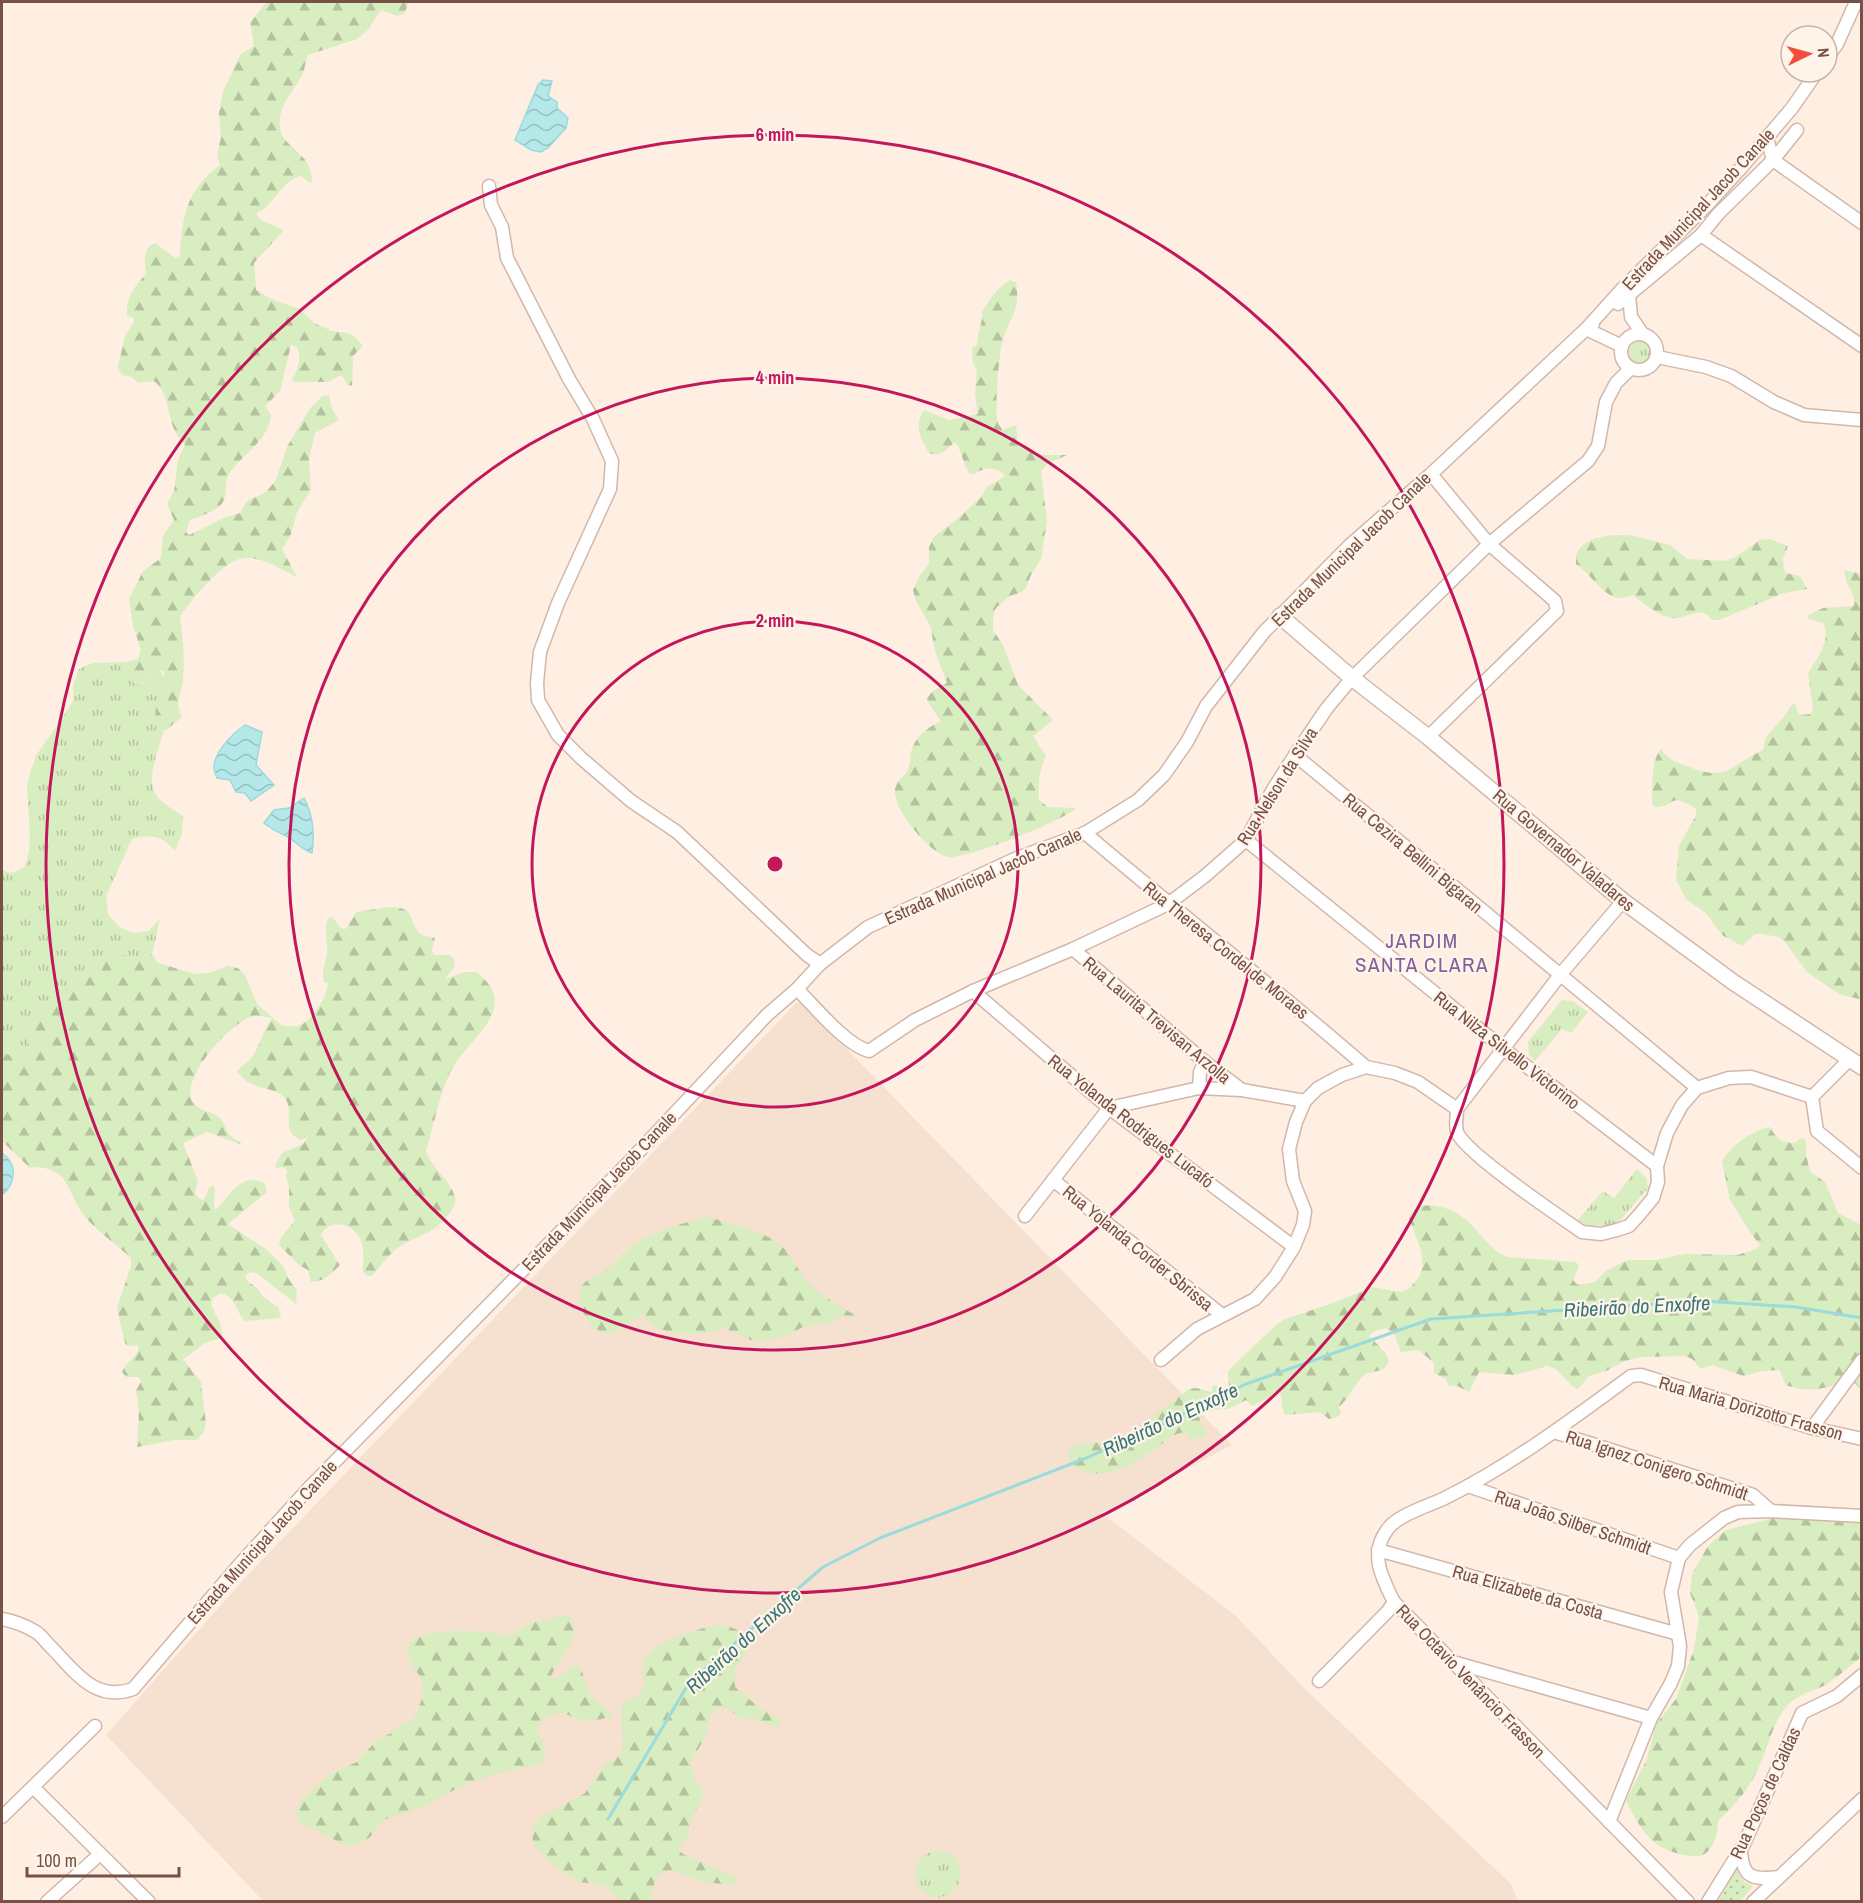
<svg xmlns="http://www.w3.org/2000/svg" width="1863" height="1903" font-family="'Archivo Narrow',sans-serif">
  <defs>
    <pattern id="grass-tufts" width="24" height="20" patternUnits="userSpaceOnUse" patternTransform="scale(1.5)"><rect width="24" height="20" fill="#d8edc0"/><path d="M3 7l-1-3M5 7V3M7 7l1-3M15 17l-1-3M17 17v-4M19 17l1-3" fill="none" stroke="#b4c29e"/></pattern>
    <pattern id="forest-firs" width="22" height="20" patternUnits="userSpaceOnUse" patternTransform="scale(1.5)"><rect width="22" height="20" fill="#d8edc0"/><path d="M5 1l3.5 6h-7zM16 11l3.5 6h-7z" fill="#b4c29e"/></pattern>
    <pattern id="park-dots" width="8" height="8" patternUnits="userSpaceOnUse" patternTransform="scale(1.5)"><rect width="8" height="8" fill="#d8edc0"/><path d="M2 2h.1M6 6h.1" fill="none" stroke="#b4c29e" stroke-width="1.8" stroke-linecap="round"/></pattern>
    <pattern id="water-waves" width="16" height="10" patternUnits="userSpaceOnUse" patternTransform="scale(1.5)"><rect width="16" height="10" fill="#b5e9e9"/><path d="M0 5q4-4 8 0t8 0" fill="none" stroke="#98bfbf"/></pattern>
  </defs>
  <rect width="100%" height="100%" fill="#feefe2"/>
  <path fill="#f6e0d0" d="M799,1000L1232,1445L1102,1513L1236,1616L1306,1690L1511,1884L1518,1901H263L106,1735L244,1579Z"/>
  <g fill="url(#grass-tufts)">
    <circle cx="1641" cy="353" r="12"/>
    <path d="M138,659L141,684L155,671L160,670L164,677L157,723L164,730C159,750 143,782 159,799C166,806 176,811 183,816L182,833L175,851C162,835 151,834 132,839L106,896L108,914L119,927L133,933L149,931L160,918L152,955L135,958L34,1020L26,1049L17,1057L2,1053V870L11,873L25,867L29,852L30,833L27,786L31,770L37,754L65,714L73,701V685L79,669L93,663L126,662Z"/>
    <path d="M1562,1000L1573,1001L1588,1012L1571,1033L1562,1029L1535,1061L1529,1055L1528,1042Z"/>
    <path d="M1637,1169L1647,1179L1648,1188L1616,1225L1588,1226L1577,1221L1603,1191L1614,1198Z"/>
    <circle cx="938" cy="1874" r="23"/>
  </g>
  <g fill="url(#forest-firs)">
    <path d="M267,2H409L404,14L397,16L381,10L368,30L357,39L308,55C306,60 305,67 303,73C296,89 282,100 280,118C275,149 312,148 312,181L310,183L301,176C282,179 274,206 257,213V216L263,221L284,230L254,263L256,290L271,299L300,309L314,323L332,331L347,333L355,337L363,346L353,356L352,386L348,385L341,375L327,382H294L292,379C298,370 302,357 297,347L291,345L280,391L265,406L271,415C268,441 245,452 231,471C222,481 230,496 220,506C211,513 201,516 190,520L186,532L189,535L224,518L240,513L247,501L266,492L276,480L287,447L310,408L323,396L329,395L332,409L339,420L315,433L309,460L311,490L297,512L291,534L282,549L297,577C282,570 266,559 249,558C226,555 193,599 180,616C183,636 185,660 183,680C181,696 174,700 182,717L166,730H162L157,724L155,728L156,702L165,673L162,670L155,671L140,684L136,685L133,682V674L141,650L133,626L129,599L143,571L161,558L163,536L174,520L167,504L174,491L178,460L185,444C182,441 178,437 176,433C167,416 170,394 154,381L138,383L132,377L122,375L118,367L125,336L134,322V318L127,316C125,299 135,285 146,274C145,261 142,248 155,243L175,258L180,256C182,217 186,190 220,165L217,155L221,137L219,112L223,92L240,55L254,46L250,22Z"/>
    <path d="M1010,280L1016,282C1021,311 1010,316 1003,340C999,350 994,414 998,423C998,424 1002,429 1003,430L1016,425L1018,444C1032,457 1049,455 1067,455L1047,464L1041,471L1047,521L1041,559L1031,575L1026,588L1022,592L1010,596L997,607L994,611L993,622V630L1003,645L1018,685L1053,720L1033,736L1046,756C1039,768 1038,787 1039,800L1048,807L1076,808C1064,821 968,858 949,857C931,855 895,811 895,793C894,780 907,777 909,766C911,762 910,757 911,752C915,736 927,728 941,721L928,703L927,698L933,691L947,683L934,648L931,627L916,601L913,590L920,575L929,564V547L934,537L961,516L981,497L987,487L1005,476C995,466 985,467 974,474L969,473C963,464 961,448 955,442C946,449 941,458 929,453C921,438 913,427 924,410L949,420L978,414L975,394L977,371L973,362L972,347L977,345C977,333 983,324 982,311L997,290Z"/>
    <path d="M1629,535L1670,545L1687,559L1725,561L1735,557L1760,540L1770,539L1788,546L1783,558L1784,570L1786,573L1800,576L1807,589L1784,593L1719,620H1712C1701,604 1686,620 1671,618C1657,615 1645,604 1633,595C1629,596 1623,598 1619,598C1604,597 1589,572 1576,564C1573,536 1609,535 1629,535Z"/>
    <path d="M1845,570L1862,574V998L1859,999L1839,994L1807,972L1785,942L1779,937L1756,933L1742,946L1722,935L1706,913L1686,899L1676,880L1679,846L1696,815V809C1668,790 1676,808 1654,807L1652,803C1653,787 1650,762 1661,749C1668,759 1675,762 1687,766C1729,783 1728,766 1763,750L1766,737L1783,718L1793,703L1795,704L1799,715L1811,714L1813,708L1808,673C1817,659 1832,640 1823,623L1809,619L1807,616L1823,608L1854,606C1856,592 1843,583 1845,570Z"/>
    <path d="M390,907C414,908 408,915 417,930C421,936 428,937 435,938L432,950L434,955H448L454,958L455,966L445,979L465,972H476C525,1009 465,1038 449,1075C439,1096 433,1128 426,1151C432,1169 450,1179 455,1197C457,1204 453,1208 449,1214C435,1233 420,1235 400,1246C390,1253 380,1267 372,1276H367L363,1272C363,1261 365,1249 360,1238C352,1223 329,1218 321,1235L340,1265C331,1274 324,1282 311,1282L308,1270L299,1265L279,1245L281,1237L295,1221L289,1207V1188L286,1177L287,1170L283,1167L276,1168L275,1165L282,1153L303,1144L308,1137L300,1140C279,1129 296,1110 284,1097C274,1088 259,1089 248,1082C244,1080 241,1075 237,1072C241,1065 250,1062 254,1054C261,1042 264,1029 272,1018C267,1018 259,1015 254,1016C231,1021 179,1079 193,1102C199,1112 212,1111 220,1118C225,1123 225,1129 229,1134C233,1139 239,1140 243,1145L207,1132L183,1143L198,1181L195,1192L198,1198L203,1200L206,1196L209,1187L214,1186C217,1194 211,1203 216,1210C231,1195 240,1172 265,1183L267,1192L228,1224L267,1250L284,1267L288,1278L297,1291L296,1304L258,1274L250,1272L246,1275V1280L257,1288L263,1297L278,1307L281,1315L279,1318L245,1321C236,1312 236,1297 221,1293L213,1298L211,1305L220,1323L223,1335C217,1341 211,1340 204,1344C197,1348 191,1355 183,1359L201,1382L206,1423L204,1432L197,1440H175L137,1447L139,1411L136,1391L141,1381L138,1377H126L122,1372C126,1362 136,1358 139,1348L137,1345L129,1346L125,1343L117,1308L131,1266V1258C115,1243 95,1230 82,1213C75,1203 68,1183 61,1176C54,1170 39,1165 30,1168L2,1141V1053L17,1057L26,1049L34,1020L92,965L123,955L135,958L146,951L150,952L158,963L195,974L209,973L228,966L238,968L245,975L257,1004L282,1026C286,1026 292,1027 297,1026C310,1024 328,996 328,983L324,982C321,972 326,963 327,952C328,941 323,928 329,917L333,918L341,928L346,929L356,912Z"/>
    <path d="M1770,1127C1777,1139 1781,1143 1795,1143L1801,1138L1806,1140V1155L1810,1171L1825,1182L1838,1213L1861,1225V1395V1390L1853,1381C1825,1386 1814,1395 1786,1385L1779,1370L1763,1371L1743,1376L1712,1365L1701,1369L1692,1359L1685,1356L1642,1357L1625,1361L1606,1371L1589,1376L1578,1389L1572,1386L1556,1369L1547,1366L1515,1375L1479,1372L1469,1392L1457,1386H1449L1446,1379L1434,1373V1363L1419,1350L1401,1352L1394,1333L1386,1328L1373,1332L1369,1336C1375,1343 1399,1360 1383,1369C1376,1373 1369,1370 1362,1377C1354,1386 1349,1398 1339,1407L1341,1414L1337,1417L1329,1419L1320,1412L1284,1415L1280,1392L1253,1406L1246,1400L1228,1409L1213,1410L1201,1415L1200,1421L1207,1432L1204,1437L1192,1439L1188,1438L1186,1432C1172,1433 1166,1442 1155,1449C1133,1464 1113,1478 1086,1472C1076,1470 1071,1464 1068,1454L1072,1447C1090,1441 1108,1442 1127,1444L1142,1425L1189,1389L1196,1388L1212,1392V1387L1214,1385L1229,1389L1228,1371L1276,1325L1285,1319L1333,1303L1372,1287L1401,1292L1409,1289L1419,1277L1423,1266L1421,1250L1409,1218C1416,1197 1447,1206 1461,1216C1478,1228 1487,1248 1507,1257L1576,1262L1579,1266L1573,1280L1578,1285L1595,1282L1607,1270L1628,1260H1657L1685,1254L1737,1255L1756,1249L1760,1245L1750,1232L1730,1200L1722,1161C1732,1145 1751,1131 1770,1127Z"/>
    <path d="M709,1217C730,1224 762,1230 779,1244C792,1254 794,1265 804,1277C818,1295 837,1304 856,1316H843L828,1323L803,1327L785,1336L763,1341L751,1340L724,1328C704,1335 671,1337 652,1325C648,1322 645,1317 642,1314C633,1320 618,1334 606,1333C588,1331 574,1301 582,1286C587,1278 598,1276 605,1271C615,1264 623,1254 632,1246C649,1233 687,1221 709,1217Z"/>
    <path d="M1782,1516L1854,1517L1861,1522V1657C1850,1666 1838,1677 1825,1685C1810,1693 1798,1693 1785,1708C1773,1723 1769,1744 1761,1762C1751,1787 1737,1803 1718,1821C1718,1833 1714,1853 1699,1856C1688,1858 1663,1850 1655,1843C1642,1832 1633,1815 1626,1800L1647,1759L1656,1724L1676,1699L1694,1649L1699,1616L1690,1593L1692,1574L1708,1546L1726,1530Z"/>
    <path d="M568,1614C585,1635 560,1658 551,1676L556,1679L572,1667L581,1665C586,1694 592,1697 613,1716C603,1719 589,1722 579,1720C574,1718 570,1715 565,1714C554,1711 541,1719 536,1728C540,1739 551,1753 542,1763L495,1774L465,1784L423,1807L383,1820L370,1837L362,1842L351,1845L342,1844L319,1831L301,1824L297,1819L296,1810L300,1802L330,1774L357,1762L377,1740L393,1732L400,1725L413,1720C420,1705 428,1691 419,1675C415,1668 410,1664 408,1655C404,1619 492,1633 512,1636L528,1624Z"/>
    <path d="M715,1625C732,1626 746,1630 750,1647L735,1669V1687L761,1709L780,1720L783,1724L776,1727L753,1719L739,1718L729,1709L717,1708L710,1716L706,1736L690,1763L696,1781L703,1790V1796L692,1818L687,1837L678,1849L683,1854L734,1876L737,1881L734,1885L702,1882L673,1870L664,1871L655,1880L650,1901H620L605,1885L579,1882L548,1861L533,1843L532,1830L540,1818L585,1793L604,1766L621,1754C625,1736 620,1723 622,1708C624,1699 637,1699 642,1690C646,1682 641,1672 644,1663C654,1638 692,1632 715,1625Z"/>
  </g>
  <path fill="url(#park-dots)" d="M1736,1869L1744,1882L1753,1886L1740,1901H1719Z"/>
  <g fill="url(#water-waves)" stroke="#9adbdc" stroke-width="1.5">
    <path d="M543,80L552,81L548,96L557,102V108L568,118L566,128L548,148L541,152L531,150L515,140L538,85Z"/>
    <path d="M245,725L262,732L256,765L274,785L251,801L245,793L236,792L230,780L217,778C216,775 214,772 214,768C213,753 233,733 245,725Z"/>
    <path d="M304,798C313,815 315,833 312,853C301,849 296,841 286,836C278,832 271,829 264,823L274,810L289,808Z"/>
    <path d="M2,1153C18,1164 16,1183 2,1195Z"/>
  </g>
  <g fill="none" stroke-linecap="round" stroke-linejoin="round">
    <path stroke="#9adbdc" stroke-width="3" d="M608,1819L689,1683L823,1567L880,1538L1084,1459L1156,1427L1246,1384L1431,1319L1704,1301L1796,1307L1862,1318"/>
    <g stroke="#d2b7aa" stroke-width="15">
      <g id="minor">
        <path d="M1827,58L1837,44L1856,2"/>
        <path d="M1767,138L1773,160L1862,223"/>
        <path d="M489,186L491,205L502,227L507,258L569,379L593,419L612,461L610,489L558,603L540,652L537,683L538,700L558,735L581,758L631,801L677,832L807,955L820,964"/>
        <path d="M1701,235L1862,346"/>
        <path d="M1629,295L1631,317L1642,333"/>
        <path d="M1618,304L1701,235L1718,214L1773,160L1797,130"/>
        <path d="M1593,324L1586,329L1622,346"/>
        <circle cx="1639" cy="352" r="18"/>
        <path d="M1657,357L1706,367L1731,376L1774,402L1804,415L1862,420"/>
        <path d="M1428,737L1557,611L1555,601L1489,544L1431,474"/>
        <path d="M1295,755L1697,1088"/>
        <path d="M1085,833C1178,912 1274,987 1366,1067"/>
        <path d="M1246,840L1504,1049L1657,1166"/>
        <path d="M1073,949L1205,1062L1242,1090"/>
        <path d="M797,989C815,1007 846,1045 869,1051L915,1020L973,991L1073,949L1168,904L1205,876L1246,840L1272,791L1295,755L1327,708L1352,678L1489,544L1588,461L1598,446L1606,402L1616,383L1631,368"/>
        <path d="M973,991L1109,1108L1294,1247"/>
        <path d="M1199,1088L1200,1072L1205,1062"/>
        <path d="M1812,1097L1817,1131L1862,1168"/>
        <path d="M1812,1097L1850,1059"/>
        <path d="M1457,1109C1457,1116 1455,1125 1457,1132C1465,1153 1559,1216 1582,1232L1601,1234L1617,1230L1629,1226L1639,1215L1653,1198L1658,1182L1657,1166L1667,1133L1682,1105L1697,1088L1729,1078L1751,1077L1812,1097"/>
        <path d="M1457,1109L1560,975L1623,901"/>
        <path d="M1053,1180L1222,1315"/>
        <path d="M1025,1216L1109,1108L1199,1088L1242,1090L1305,1101"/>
        <path d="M1161,1360L1197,1329L1255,1299L1275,1277L1294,1247L1303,1225L1305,1211L1293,1181L1289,1149L1296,1122L1305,1101L1318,1088L1342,1075L1366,1067L1395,1073L1418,1082L1457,1109"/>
        <path d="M1812,1428L1862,1360"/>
        <path d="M1554,1432L1753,1495L1771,1511"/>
        <path d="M1468,1486L1679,1558"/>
        <path d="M1378,1550L1678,1634"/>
        <path d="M2,1619C13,1621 26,1626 36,1632C41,1635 45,1641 49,1645C74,1670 94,1703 133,1689L240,1564L308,1489L628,1163L767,1015L797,989L820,964L868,927L1017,858L1085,833L1138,800L1164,775L1187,742L1206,706L1264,632L1350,545L1431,474L1586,329L1623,288L1708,204L1741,168L1792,108L1817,72"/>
        <path d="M1453,1662L1651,1718"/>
        <path d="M1319,1681L1388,1611L1394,1602"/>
        <path d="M33,1787L149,1902"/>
        <path d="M2,1817L95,1726"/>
        <path d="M1609,1822L1651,1718L1671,1683L1678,1666L1680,1646L1671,1592L1679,1558L1690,1545L1724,1518L1738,1512L1771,1511L1862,1516"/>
        <path d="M1741,1849C1742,1878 1752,1880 1779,1877"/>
        <path d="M47,1902L100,1854"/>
        <path d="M1688,1902L1394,1602C1382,1578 1369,1554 1387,1530C1396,1516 1427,1506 1443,1499C1510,1466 1571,1420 1631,1376L1641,1375L1812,1428L1862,1439"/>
        <path d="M1708,1902L1744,1844L1802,1713L1837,1696L1862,1675"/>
        <path d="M1753,1902L1862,1799"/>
      </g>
    </g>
    <g stroke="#d2b7aa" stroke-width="18">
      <path id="tertiary" d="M1280,616L1352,678L1428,737L1623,901L1733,982L1862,1067"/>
    </g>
    <use href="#minor" stroke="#fff" stroke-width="12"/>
    <use href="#tertiary" stroke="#fff" stroke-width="15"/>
  </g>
  <g fill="none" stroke="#c2185b" stroke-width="3">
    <circle cx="775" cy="864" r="243"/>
    <circle cx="775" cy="864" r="486"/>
    <circle cx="775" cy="864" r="729"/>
  </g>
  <g text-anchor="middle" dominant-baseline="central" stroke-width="4.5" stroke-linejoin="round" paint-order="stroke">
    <g font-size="18" fill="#785146" stroke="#fff4ea">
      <text transform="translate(1698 209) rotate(-47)">Estrada Municipal Jacob Canale</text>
      <text transform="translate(1351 549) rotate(-44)">Estrada Municipal Jacob Canale</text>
      <text transform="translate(1277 786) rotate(-58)">Rua Nelson da Silva</text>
      <text transform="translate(1564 850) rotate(40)">Rua Governador Valadares</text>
      <text transform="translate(1413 853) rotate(40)">Rua Cezira Bellini Bigaran</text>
      <text transform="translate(983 876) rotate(-24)">Estrada Municipal Jacob Canale</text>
      <text transform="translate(1226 950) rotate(39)">Rua Theresa Cordel de Moraes</text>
      <text transform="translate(1157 1020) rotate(40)">Rua Laurita Trevisan Arzolla</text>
      <text transform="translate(1507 1050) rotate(38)">Rua Nilza Silvello Victorino</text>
      <text transform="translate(1131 1121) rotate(38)">Rua Yolanda Rodrigues Lucafó</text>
      <text transform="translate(599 1191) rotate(-46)">Estrada Municipal Jacob Canale</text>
      <text transform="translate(1138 1248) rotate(39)">Rua Yolanda Corder Sbrissa</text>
      <text transform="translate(1751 1408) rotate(16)">Rua Maria Dorizotto Frasson</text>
      <text transform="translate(1657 1465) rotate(18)">Rua Ignez Conigero Schmidt</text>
      <text transform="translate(1573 1522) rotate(19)">Rua João Silber Schmidt</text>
      <text transform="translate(262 1542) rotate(-48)">Estrada Municipal Jacob Canale</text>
      <text transform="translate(1528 1592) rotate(16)">Rua Elizabete da Costa</text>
      <text transform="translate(1471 1681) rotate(46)">Rua Octavio Venâncio Frasson</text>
      <text transform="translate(1765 1793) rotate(-65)">Rua Poços de Caldas</text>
    </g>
    <g font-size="20" font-style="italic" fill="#367677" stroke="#fff4ea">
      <text transform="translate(1637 1306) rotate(-3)">Ribeirão do Enxofre</text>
      <text transform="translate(1170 1419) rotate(-25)">Ribeirão do Enxofre</text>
      <text transform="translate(743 1640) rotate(-42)">Ribeirão do Enxofre</text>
    </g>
    <g font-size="21" letter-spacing="1.5" fill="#80619c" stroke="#fff4ea">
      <text x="1422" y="940">JARDIM<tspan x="1422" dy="24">SANTA CLARA</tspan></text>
    </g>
  </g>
  <circle cx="775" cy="864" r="9" fill="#c2185b" stroke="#fff4ea" stroke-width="3"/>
  <g font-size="18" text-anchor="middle" font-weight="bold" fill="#c2185b" stroke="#fff4ea" stroke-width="4.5" stroke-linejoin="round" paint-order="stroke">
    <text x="775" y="141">6 min</text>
    <text x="775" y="384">4 min</text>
    <text x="775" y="627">2 min</text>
  </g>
  <rect width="1863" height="1903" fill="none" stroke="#785146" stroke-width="6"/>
  <g transform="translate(1809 54) rotate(85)"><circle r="28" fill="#fff4ea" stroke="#c9b3a8" stroke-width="1.5"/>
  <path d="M0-4.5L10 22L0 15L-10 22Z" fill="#f24d3d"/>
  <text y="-9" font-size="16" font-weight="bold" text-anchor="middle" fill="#785146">N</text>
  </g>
  <path d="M27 1867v9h152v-9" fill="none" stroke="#785146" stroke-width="3"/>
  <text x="36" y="1867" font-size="18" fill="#785146" stroke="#fff4ea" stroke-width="4.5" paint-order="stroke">100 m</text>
</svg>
